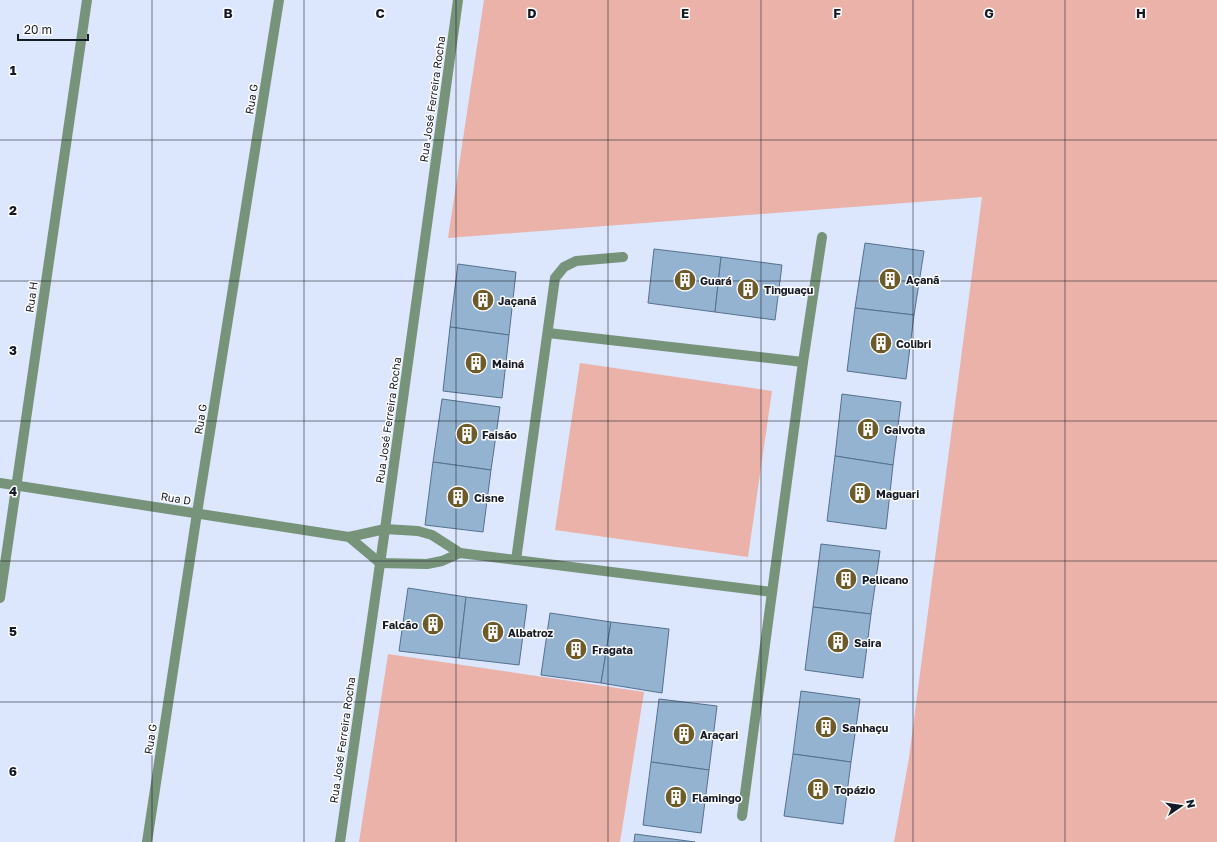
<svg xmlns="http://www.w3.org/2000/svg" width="1217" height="842" font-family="'Golos Text',sans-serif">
  <rect width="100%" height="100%" fill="#dce6fd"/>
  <g fill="#eab2a9">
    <path d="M484,0H1217V842H894L909,758L982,197L448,238Z"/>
    <path d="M580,363L772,391L748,557L555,530Z"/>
    <path d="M388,654L644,692L620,842H359Z"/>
  </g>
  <g fill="#94b3d1" stroke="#55718d">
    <path d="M865,243L924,251L914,315L855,308Z"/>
    <path d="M654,249L721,257L715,312L648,303Z"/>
    <path d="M721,257L782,265L775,320L715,312Z"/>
    <path d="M458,264L516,272L509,335L450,327Z"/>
    <path d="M855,308L914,315L906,379L847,371Z"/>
    <path d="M450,327L509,335L502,398L443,391Z"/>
    <path d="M842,394L901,402L893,465L835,456Z"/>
    <path d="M442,399L500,407L491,470L433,462Z"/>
    <path d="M835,456L893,465L886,529L827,521Z"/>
    <path d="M433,462L491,470L483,532L425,525Z"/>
    <path d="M821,544L880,551L871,614L813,607Z"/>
    <path d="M408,588L466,597L459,658L399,651Z"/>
    <path d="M466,597L527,605L519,665L459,658Z"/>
    <path d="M813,607L871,614L863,678L805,670Z"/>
    <path d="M550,613L611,622L601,683L541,675Z"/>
    <path d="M611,622L669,629L662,693L601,683Z"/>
    <path d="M801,691L860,699L851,762L793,754Z"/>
    <path d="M659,699L717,706L709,770L651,762Z"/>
    <path d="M793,754L851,762L843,824L784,816Z"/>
    <path d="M651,762L709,770L701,833L643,825Z"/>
    <path d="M635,834L695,842H634Z"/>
  </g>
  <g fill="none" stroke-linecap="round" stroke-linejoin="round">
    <g stroke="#77937a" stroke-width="10">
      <path d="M548,333L803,362L822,237"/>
      <path d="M0,483L349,537L385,529L418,531L432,535L460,553L772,592"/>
      <path d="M349,537L380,563L427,564L442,561L460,553"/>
      <path d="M516,560L555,278L564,267L576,261L623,257"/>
      <path d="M0,598L87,0"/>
      <path d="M742,816L803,362"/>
      <path d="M147,842L197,513L279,0"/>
      <path d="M340,842L385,529L458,0"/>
    </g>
  </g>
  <path fill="none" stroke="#151a27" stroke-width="1" stroke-opacity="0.55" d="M152,0V842M304,0V842M456,0V842M608,0V842M761,0V842M913,0V842M1065,0V842M0,140H1217M0,281H1217M0,421H1217M0,561H1217M0,702H1217"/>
  <defs>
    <g id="building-disc" transform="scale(1.15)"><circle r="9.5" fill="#6e5b2a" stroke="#fff"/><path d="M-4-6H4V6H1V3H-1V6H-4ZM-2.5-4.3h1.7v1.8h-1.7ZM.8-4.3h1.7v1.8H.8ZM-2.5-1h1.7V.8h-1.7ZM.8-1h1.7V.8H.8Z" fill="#fff"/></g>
  </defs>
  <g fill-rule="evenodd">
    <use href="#building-disc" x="890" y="279"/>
    <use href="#building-disc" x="685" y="280"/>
    <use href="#building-disc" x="748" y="289"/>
    <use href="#building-disc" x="483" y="300"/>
    <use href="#building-disc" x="881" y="343"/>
    <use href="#building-disc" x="476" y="363"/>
    <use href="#building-disc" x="868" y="429"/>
    <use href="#building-disc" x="467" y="434"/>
    <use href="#building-disc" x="860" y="493"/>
    <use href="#building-disc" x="458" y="497"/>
    <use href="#building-disc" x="846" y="579"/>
    <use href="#building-disc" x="433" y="624"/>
    <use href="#building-disc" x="493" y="632"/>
    <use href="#building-disc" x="838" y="642"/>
    <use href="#building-disc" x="576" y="649"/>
    <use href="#building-disc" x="826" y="727"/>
    <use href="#building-disc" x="684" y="734"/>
    <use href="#building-disc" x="818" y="789"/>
    <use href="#building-disc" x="676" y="797"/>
  </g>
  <g text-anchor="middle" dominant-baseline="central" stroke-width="3" stroke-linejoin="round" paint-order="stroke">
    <g font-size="11" fill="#151a27" stroke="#fff">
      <text transform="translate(251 99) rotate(-81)">Rua G</text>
      <text transform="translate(432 99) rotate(-82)">Rua José Ferreira Rocha</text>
      <text transform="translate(31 297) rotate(-82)">Rua H</text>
      <text transform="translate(200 419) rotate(-81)">Rua G</text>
      <text transform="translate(388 420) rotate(-82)">Rua José Ferreira Rocha</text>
      <text transform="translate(176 498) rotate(9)">Rua D</text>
      <text transform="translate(150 739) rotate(-81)">Rua G</text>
      <text transform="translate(342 740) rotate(-82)">Rua José Ferreira Rocha</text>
    </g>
    <g font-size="11" font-weight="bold" fill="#151a27" stroke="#fff" text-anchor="start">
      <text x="906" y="279">Açanã</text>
      <text x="700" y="280">Guará</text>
      <text x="764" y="289">Tinguaçu</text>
      <text x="498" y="300">Jaçanã</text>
      <text x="896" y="343">Colibri</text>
      <text x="492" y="363">Mainá</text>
      <text x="884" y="429">Gaivota</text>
      <text x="482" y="434">Faisão</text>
      <text x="876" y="493">Maguari</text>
      <text x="474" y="497">Cisne</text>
      <text x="862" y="579">Pelicano</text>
      <text x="418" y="624" text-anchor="end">Falcão</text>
      <text x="508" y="632">Albatroz</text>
      <text x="854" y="642">Saira</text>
      <text x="592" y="649">Fragata</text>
      <text x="842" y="727">Sanhaçu</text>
      <text x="700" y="734">Araçari</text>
      <text x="834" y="789">Topázio</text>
      <text x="692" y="797">Flamingo</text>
    </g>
  </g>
  <g font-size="13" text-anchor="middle" font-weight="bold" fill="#151a27" stroke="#fff" stroke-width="3" stroke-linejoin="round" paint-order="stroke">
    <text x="228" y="18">B</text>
    <text x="380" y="18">C</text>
    <text x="532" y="18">D</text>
    <text x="685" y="18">E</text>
    <text x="837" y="18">F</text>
    <text x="989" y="18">G</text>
    <text x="1141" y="18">H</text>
    <text x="13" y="75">1</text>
    <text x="13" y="215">2</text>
    <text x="13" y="355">3</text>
    <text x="13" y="496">4</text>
    <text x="13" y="636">5</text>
    <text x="13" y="776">6</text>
  </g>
  <g transform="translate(1181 806) rotate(77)" stroke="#ffffff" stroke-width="3" paint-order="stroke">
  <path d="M0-3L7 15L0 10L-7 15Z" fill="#151a27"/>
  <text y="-6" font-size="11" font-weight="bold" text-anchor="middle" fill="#151a27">N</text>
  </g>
  <path d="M18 34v6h70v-6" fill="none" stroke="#151a27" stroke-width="2"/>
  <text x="24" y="34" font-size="12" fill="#151a27" stroke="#ffffff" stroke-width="3" paint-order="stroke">20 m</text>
</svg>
